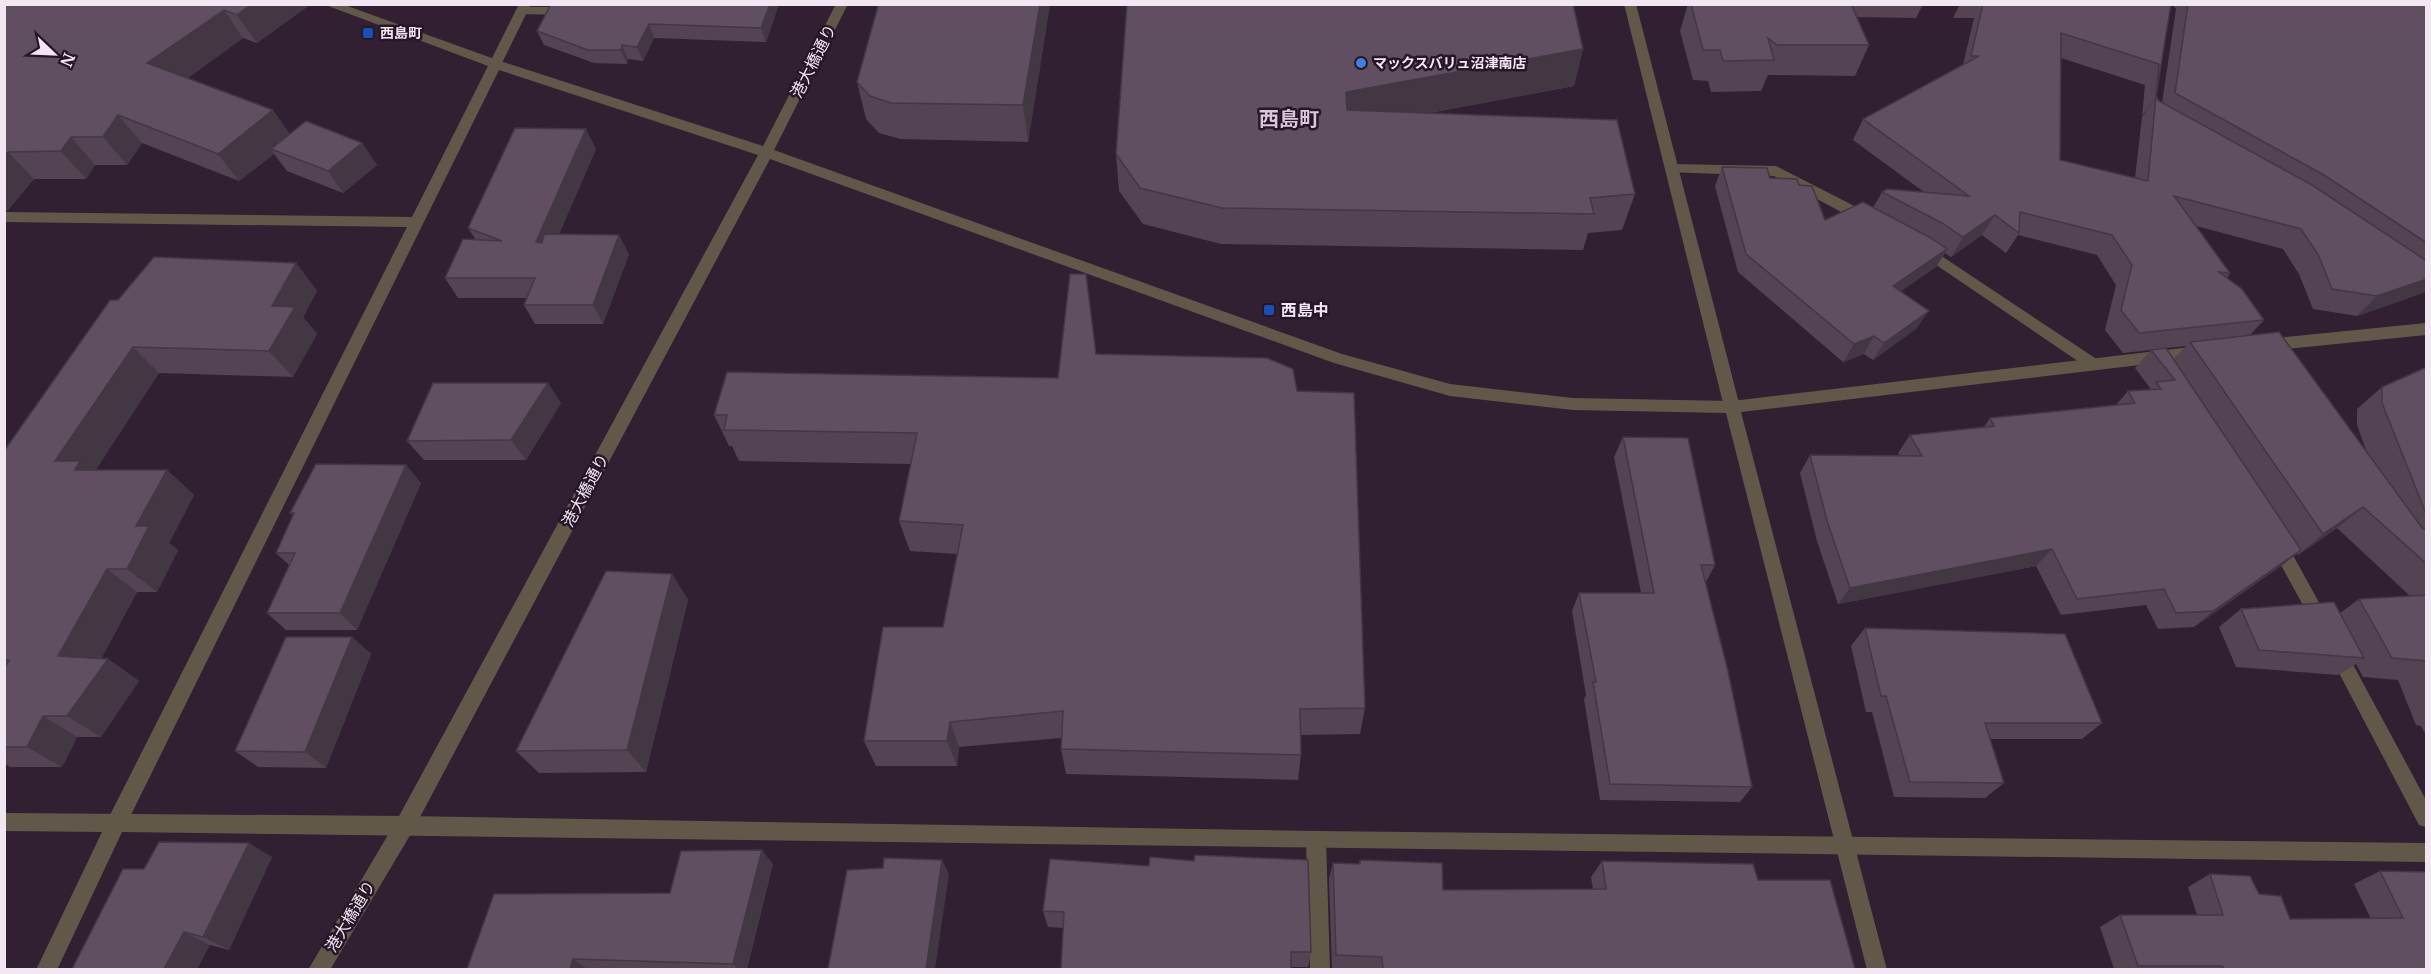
<svg xmlns="http://www.w3.org/2000/svg" width="2431" height="974" font-family="Merriweather,'Noto Sans JP',serif">
  <rect width="100%" height="100%" fill="#302031"/>
  <g fill="none" stroke-linecap="round" stroke-linejoin="round">
    <g fill="#62584a" fill-rule="evenodd">
      <path d="M522,7H568L574,11L568,15L518,14L516,11Z"/>
      <path d="M1672,164L1776,166L1872,215L1874,219L1872,223H1862L1774,176L1667,172L1665,169Z"/>
      <path d="M1922,243L2098,360L2101,364L2098,368H2088L1917,252L1915,248L1917,244Z"/>
      <path d="M2277,535L2283,537L2327,617L2330,622L2327,627L2321,630L2315,627L2271,547L2269,542L2271,537Z"/>
      <path d="M2336,642L2342,644L2426,800V827L2419,825L2330,656L2327,650L2330,644Z"/>
      <path d="M1316,831L1323,833L1326,840L1330,970H1310L1306,840L1309,833Z"/>
    </g>
    <g fill="#62584a" fill-rule="evenodd">
      <path d="M519,4H531L500,67H490L489,64Z"/>
      <path d="M1624,4H1636L1740,407L1738,411L1732,413L1726,411L1724,407Z"/>
      <path d="M4,813L405,816L1316,831L2426,843V862L122,832L57,970H36L102,832L4,831Z"/>
    </g>
    <g fill="#62584a" fill-rule="evenodd">
      <path d="M323,4H342L500,61L763,146L836,4H848L774,150L1342,354L1450,384L1573,398L1732,401L2199,346L2204,348L2207,352L2204,356L2199,358L1741,412L1887,970H1867L1726,413L1573,410L1450,396L1334,363L770,159L412,832L330,970H308L398,818L758,155L499,70L123,831L116,833L109,831L106,824L109,817L407,227L4,222V212L412,217L488,66Z"/>
      <path d="M2426,323V335L2266,351L2261,349L2258,345L2261,341L2266,339Z"/>
    </g>
  </g>
  <g fill="#534353" fill-rule="evenodd">
    <path d="M4,4H311L257,43L243,38L187,78L290,134L362,143L377,165L343,193L287,171L274,154L239,181L142,143L127,165H95L86,179H34L8,210H4Z"/>
    <path d="M551,4H779L766,42L654,38L643,61L628,59L627,64L594,63L544,45L537,31Z"/>
    <path d="M879,4H1050L1028,142L900,139L879,133L866,119L857,82Z"/>
    <path d="M1688,4H1923L1916,18L1857,17L1869,45L1855,76L1768,75L1761,91L1711,92L1708,81L1693,80L1680,31Z"/>
    <path d="M1960,4H2171L2156,96L2142,116L2145,85L2061,58L2060,160L2135,178L2142,117L2156,96L2159,101L2162,103L2176,9L2172,4H2427V290L2423,293L2357,316L2313,309L2299,274L2283,249L2196,226L2230,273L2227,278L2264,320L2250,335L2367,453L2357,425V409L2382,387L2427,367V737L2421,726L2416,725L2398,680L2363,677L2356,664L2338,675L2236,667L2219,627L2241,609L2340,613L2359,599L2410,596L2337,528L2298,555L2297,554L2281,566L2194,627L2158,629L2146,605L2061,615L2036,566L1838,604L1817,541L1800,473L1810,455L1900,456L1898,453L1910,435L1984,427L1990,418L2116,405L2128,391L2149,390L2150,388L2135,368L2151,350L2123,353L2105,330L2116,285L2097,255L2018,235L2006,253L1982,235L1951,257L1945,253L1936,267L1901,291L1917,328L1873,360L1864,354L1843,362L1738,272L1715,186L1722,167L1799,185L1825,220L1873,208L1882,192H1924L1853,140L1863,119L1963,65L1974,18H1953ZM2186,346L2173,360L2166,348Z"/>
    <path d="M1583,49L1574,86L1430,113L1635,194L1622,230L1588,233L1583,250L1221,244L1143,224L1119,191L1116,154Z"/>
    <path d="M596,149L559,234L629,254L603,324H535L524,305L527,298H458L445,278L476,240L468,228Z"/>
    <path d="M296,263L317,291L303,317L317,334L293,377L159,373L95,470H167L194,495L169,543L178,550L157,592H137L101,659H108L139,681L101,737H77L62,767H10L4,763V451L118,300Z"/>
    <path d="M1096,354L1297,391L1365,708L1360,734L1301,735V755L1298,780L1066,774L1061,749V738L959,747L957,766H876L864,741L943,627L957,554L910,551L899,521L911,464L739,461L732,446H729L714,415L1058,378Z"/>
    <path d="M561,403L526,460H424L407,441Z"/>
    <path d="M1623,437L1715,565L1706,582L1752,787L1740,802L1600,800L1584,699L1586,695L1572,611L1579,593H1641L1614,457Z"/>
    <path d="M406,465L421,483L357,630H286L267,613L289,565L276,553L293,515L290,513Z"/>
    <path d="M672,574L688,600L646,772L539,773L516,751Z"/>
    <path d="M1865,628L2102,723L2082,739H1990L2004,783L1985,798L1894,797L1872,712H1866L1851,646Z"/>
    <path d="M352,637L371,654L326,768L258,767L235,751Z"/>
    <path d="M272,857L229,950L210,945L197,969L144,869Z"/>
    <path d="M1050,859L1311,952L1308,967H1291L1063,928L1048,927L1043,911Z"/>
    <path d="M1360,860L1443,890L1593,889L1591,877L1602,861L1758,880L1855,969H1332L1329,879L1333,863L1359,864Z"/>
    <path d="M773,864L747,969H467L670,893Z"/>
    <path d="M2380,871L2427,872V969H2114L2100,927L2120,915H2197L2188,887L2210,874L2259,894L2290,919H2371L2354,884Z"/>
  </g>
  <g fill="#433744">
    <path d="M252,4H311L257,43L237,15Z"/>
    <path d="M770,4H779L766,42L761,28Z"/>
    <path d="M1040,4H1050L1028,142L1023,105Z"/>
    <path d="M224,10L243,38L169,92L147,63Z"/>
    <path d="M649,24L654,38L643,61L637,47Z"/>
    <path d="M622,45L628,59L627,64L621,50Z"/>
    <path d="M1583,49L1574,86L1342,129L1346,92Z"/>
    <path d="M273,110L293,138L271,149L274,154L239,181L218,154Z"/>
    <path d="M118,115L142,143L127,165L103,137Z"/>
    <path d="M586,129L596,149L547,262L536,242Z"/>
    <path d="M71,137L95,165L86,179L61,151Z"/>
    <path d="M362,143L377,165L343,193L328,171Z"/>
    <path d="M8,152L34,179L8,210L4,207V155Z"/>
    <path d="M1995,215L1982,235L1951,257L1963,237Z"/>
    <path d="M619,235L629,254L603,324L593,305Z"/>
    <path d="M1947,249L1936,267L1883,304L1893,286Z"/>
    <path d="M296,263L317,291L303,317L317,334L293,377L269,351L272,306Z"/>
    <path d="M2427,279V290L2423,293L2357,316L2377,296Z"/>
    <path d="M1929,311L1917,328L1873,360L1884,343Z"/>
    <path d="M1874,336L1864,354L1843,362L1854,344Z"/>
    <path d="M133,347L159,373L94,473L110,487L55,461Z"/>
    <path d="M548,383L561,403L526,460L511,440Z"/>
    <path d="M406,465L421,483L357,630L340,613Z"/>
    <path d="M167,470L194,495L169,543L178,550L157,592L127,569L136,526Z"/>
    <path d="M2363,507L2337,528L2298,555L2323,534Z"/>
    <path d="M2052,549L2036,566L1838,604L1850,588Z"/>
    <path d="M2301,550L2281,566L2194,627L2213,611Z"/>
    <path d="M107,569L137,592L91,678L58,656Z"/>
    <path d="M672,574L688,600L646,772L627,750Z"/>
    <path d="M352,637L371,654L326,768L305,752Z"/>
    <path d="M108,659L139,681L101,737L67,716Z"/>
    <path d="M43,716L77,737L62,767L27,747Z"/>
    <path d="M950,722L959,747L957,766L947,741Z"/>
    <path d="M249,843L272,857L229,950L203,937Z"/>
    <path d="M762,850L773,864L747,969H739L733,964Z"/>
    <path d="M942,860L949,874L935,969H926Z"/>
    <path d="M184,932L210,945L197,969H164Z"/>
    <path d="M573,959L587,969H570Z"/>
  </g>
  <g fill="#604e61" stroke="#433744" stroke-width="1.5">
    <path d="M4,4H252L237,15L224,10L147,63L273,110L218,154L118,115L103,137H71L61,151L8,152L4,155Z"/>
    <path d="M551,4H770L761,28L649,24L637,47L622,45L621,50H588L537,31Z"/>
    <path d="M879,4H1040L1023,105L891,103L870,96L857,82L878,6Z"/>
    <path d="M1127,4H1573L1583,49L1346,92L1347,110L1617,120L1635,194L1590,198L1594,214L1222,208L1140,188L1116,154Z"/>
    <path d="M1691,4H1851L1869,45H1777L1768,38L1774,60L1723,61L1720,50H1703Z"/>
    <path d="M1983,4H2171L2156,96L2159,64L2061,33L2060,160L2148,181L2156,96L2159,101L2312,185L2427,261V279L2377,296L2332,289L2318,254L2301,229L2174,196L2230,273L2219,272L2242,289L2264,320L2139,333L2121,310L2132,265L2112,235L2020,212L2019,233L1995,215L1963,237L1942,223L1882,192L1887,189L1969,196L1863,119L1979,56H1971Z"/>
    <path d="M2188,4H2427V243L2324,175L2175,93Z"/>
    <path d="M306,121L362,143L328,171L271,149Z"/>
    <path d="M515,128L586,129L536,242L542,243L544,234L619,235L593,305H524L535,278H445L463,239L502,241L468,228Z"/>
    <path d="M1722,167L1767,168L1770,178L1797,179L1799,185L1812,186L1825,220L1863,202L1929,237L1947,249L1893,286L1929,311L1884,343L1874,336L1854,344L1746,254Z"/>
    <path d="M154,257L296,263L272,306L295,307L269,351L133,347L55,461H80L75,470H167L136,526H149L127,569H107L58,656L108,659L67,716H43L27,747H4V669L9,660H4V451L110,300H118Z"/>
    <path d="M1070,274H1086L1096,354L1267,358L1293,369L1297,391L1354,393L1365,708L1300,709L1301,755L1061,749L1063,711L950,722L947,741H864L883,627H943L963,525L899,521L917,433L724,430L727,415H714L727,372L1058,378Z"/>
    <path d="M2279,332L2423,529L2427,527V564L2363,507L2323,534L2190,342Z"/>
    <path d="M2166,348L2301,550L2213,611L2176,613L2164,589L2077,599L2052,549L1850,588L1828,524L1810,455L1922,456L1910,435L1994,426L1990,418L2135,403L2128,391L2161,389L2156,382L2175,380L2151,350Z"/>
    <path d="M2427,367V516L2382,403V387Z"/>
    <path d="M433,383H548L511,440L407,441Z"/>
    <path d="M1623,437L1688,438L1715,565H1701L1728,671L1752,787L1610,784L1593,682H1596L1579,593H1654Z"/>
    <path d="M316,464L406,465L340,613H267L295,553H276L294,513H290Z"/>
    <path d="M606,571L672,574L627,750L516,751Z"/>
    <path d="M2427,595V661L2392,658L2359,599Z"/>
    <path d="M2334,602L2364,658L2259,650L2241,609Z"/>
    <path d="M1865,628L2065,634L2102,723H1985L2004,783L1910,782L1886,696H1881Z"/>
    <path d="M286,637H352L305,752L235,751Z"/>
    <path d="M159,842L249,843L203,937L184,932L164,969H72L123,869H144Z"/>
    <path d="M762,850L733,964L573,959L570,969H467L494,894L670,893L681,851Z"/>
    <path d="M1195,855L1308,860L1311,952H1291V969H1061L1064,912L1043,911L1050,859L1149,866L1150,857L1194,861Z"/>
    <path d="M884,858L942,860L926,969H828L847,870L883,868Z"/>
    <path d="M1360,860L1442,863L1443,890L1606,889L1602,861L1753,864L1758,880H1830L1855,969H1383L1382,957L1336,955L1333,863L1360,864Z"/>
    <path d="M2380,871L2427,872V969H2224L2222,966H2138L2120,915H2223L2210,874L2250,876L2259,894L2281,896L2290,919L2403,918Z"/>
  </g>
  <g fill="#1a4fb4" stroke="#261627" stroke-width="2">
    <rect x="362" y="27" width="12" height="12" rx="3"/>
    <rect x="1263" y="304" width="12" height="12" rx="3"/>
  </g>
  <circle fill="#3f7fe0" stroke="#261627" stroke-width="2" cx="1361" cy="63" r="6"/>
  <g text-anchor="middle" dominant-baseline="central" stroke-width="5" stroke-linejoin="round" paint-order="stroke">
    <g font-size="14" font-weight="bold" fill="#f1e6f2" stroke="#261627" text-anchor="start">
      <text x="380" y="33">西島町</text>
      <text x="1373" y="63">マックスバリュ沼津南店</text>
    </g>
    <g font-size="16" fill="#f1e6f2" stroke="#261627">
      <text transform="translate(813 61) rotate(-63)">港大橋通り</text>
      <text transform="translate(585 490) rotate(-62)">港大橋通り</text>
      <text transform="translate(350 916) rotate(-59)">港大橋通り</text>
    </g>
    <g font-size="16" font-weight="bold" fill="#f1e6f2" stroke="#261627" text-anchor="start">
      <text x="1281" y="310">西島中</text>
    </g>
    <g font-size="20" font-weight="bold" fill="#dbc6dc" stroke="#261627">
      <text x="1289" y="118">西島町</text>
    </g>
  </g>
  <rect width="2431" height="974" fill="none" stroke="#f1e6f2" stroke-width="12"/>
  <g transform="translate(54 54) rotate(113)" stroke="#261627" stroke-width="4.5" paint-order="stroke">
  <path d="M0-4.5L10 22L0 15L-10 22Z" fill="#f1e6f2"/>
  <text y="-9" font-size="16" font-weight="bold" text-anchor="middle" fill="#f1e6f2">N</text>
  </g>
</svg>
